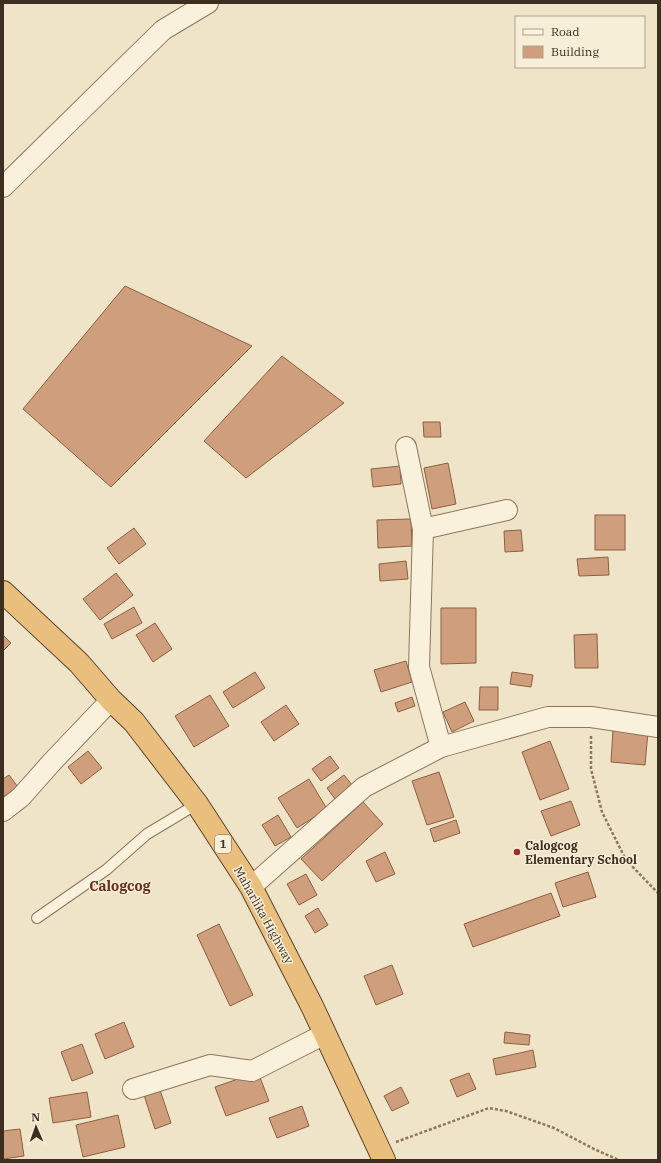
<svg xmlns="http://www.w3.org/2000/svg" width="661" height="1163" font-family="'IBM Plex Serif',serif">
  <rect width="100%" height="100%" fill="#f0e4c8"/>
  <g fill="#cf9f7d" stroke="#8d5f41">
    <path d="M125,286L252,346L111,487L23,409Z"/>
    <path d="M282,356L344,403L246,478L204,441Z"/>
    <path d="M423,422H440L441,437H424Z"/>
    <path d="M448,463L456,504L432,509L424,468Z"/>
    <path d="M400,466L401,484L373,487L371,469Z"/>
    <rect x="595" y="515" width="30" height="35"/>
    <path d="M411,519L412,546L378,548L377,520Z"/>
    <path d="M134,528L146,544L119,564L107,548Z"/>
    <path d="M521,530L523,551L505,552L504,531Z"/>
    <path d="M608,557L609,575L579,576L577,559Z"/>
    <path d="M406,561L408,579L380,581L379,564Z"/>
    <path d="M116,573L133,595L100,620L83,599Z"/>
    <path d="M134,607L142,623L112,639L104,624Z"/>
    <path d="M441,608H476V663L441,664Z"/>
    <path d="M155,623L172,649L153,662L136,635Z"/>
    <path d="M597,634L598,668H575L574,635Z"/>
    <path d="M3,635L11,643L3,651Z"/>
    <path d="M406,661L412,682L381,692L374,670Z"/>
    <path d="M255,672L265,688L233,708L223,692Z"/>
    <path d="M512,672L533,675L531,687L510,684Z"/>
    <path d="M480,687H498V710H479Z"/>
    <path d="M210,695L229,726L194,747L175,716Z"/>
    <path d="M412,697L415,706L398,712L395,703Z"/>
    <path d="M465,702L474,721L452,732L443,712Z"/>
    <path d="M286,705L299,724L274,741L261,722Z"/>
    <path d="M613,729L648,732L645,765L611,762Z"/>
    <path d="M550,741L569,789L540,800L522,752Z"/>
    <path d="M88,751L102,768L81,784L68,767Z"/>
    <path d="M330,756L339,768L321,781L312,769Z"/>
    <path d="M439,772L454,817L427,825L412,781Z"/>
    <path d="M9,775L18,787L3,797V779Z"/>
    <path d="M344,775L353,786L335,799L327,788Z"/>
    <path d="M309,779L327,809L297,828L278,798Z"/>
    <path d="M571,801L580,825L551,836L541,811Z"/>
    <path d="M363,802L383,824L322,881L301,859Z"/>
    <path d="M278,815L291,837L275,846L262,825Z"/>
    <path d="M456,820L460,833L434,842L430,829Z"/>
    <path d="M385,852L395,874L376,882L366,861Z"/>
    <path d="M588,872L596,897L563,907L555,883Z"/>
    <path d="M306,874L317,895L299,905L287,884Z"/>
    <path d="M551,893L560,916L473,947L464,924Z"/>
    <path d="M318,908L328,925L315,933L305,916Z"/>
    <path d="M219,924L253,995L230,1006L197,935Z"/>
    <path d="M392,965L403,994L376,1005L364,976Z"/>
    <path d="M124,1022L134,1047L105,1059L95,1034Z"/>
    <path d="M505,1032L530,1035L529,1045L504,1043Z"/>
    <path d="M82,1044L93,1073L72,1081L61,1052Z"/>
    <path d="M533,1050L536,1067L496,1075L493,1059Z"/>
    <path d="M258,1072L269,1101L226,1116L215,1087Z"/>
    <path d="M469,1073L476,1089L457,1097L450,1080Z"/>
    <path d="M158,1084L171,1123L155,1129L142,1089Z"/>
    <path d="M401,1087L409,1103L392,1111L384,1096Z"/>
    <path d="M87,1092L91,1117L53,1123L49,1098Z"/>
    <path d="M302,1106L309,1126L277,1138L269,1118Z"/>
    <path d="M118,1115L125,1147L83,1157L76,1125Z"/>
    <path d="M20,1129L24,1156L3,1159V1131Z"/>
  </g>
  <g fill="none" stroke-linecap="round" stroke-linejoin="round">
    <g stroke="#8d765c" stroke-width="12">
      <path id="service" d="M37,918L106,870L147,834L197,804"/>
    </g>
    <g stroke="#8d765c" stroke-width="22">
      <g id="minor">
        <path d="M3,187L163,30L208,3"/>
        <path d="M406,447L423,529L419,667L441,747"/>
        <path d="M423,529L507,510"/>
        <path d="M3,811L21,797L52,762L111,700"/>
        <path d="M251,887L364,787L441,747L548,717H591L658,727"/>
        <path d="M133,1089L210,1065L252,1071L325,1034"/>
      </g>
    </g>
    <g stroke="#5b4430" stroke-width="24">
      <path id="trunk" d="M3,592L79,663L111,700L134,722L197,804L251,887L312,1006L384,1160"/>
    </g>
    <g stroke="#8d765c" stroke-width="2.5" stroke-dasharray="3 2" stroke-linecap="butt">
      <path d="M591,736V769L602,812L626,860L658,893"/>
      <path d="M396,1142L489,1108L506,1111L554,1128L594,1149L619,1160"/>
    </g>
    <use href="#service" stroke="#faf1dc" stroke-width="10"/>
    <use href="#minor" stroke="#faf1dc" stroke-width="20"/>
    <use href="#trunk" stroke="#eabe7c" stroke-width="22"/>
  </g>
  <circle fill="#9e2a2b" stroke="#f7eed8" stroke-width="1.5" cx="517" cy="852" r="4"/>
  <g text-anchor="middle" dominant-baseline="central" stroke-width="3" stroke-linejoin="round" paint-order="stroke">
    <rect fill="#f7eed8" stroke="#756857" stroke-width="1" x="215" y="835" width="16" height="18" rx="3"/>
    <g font-size="11" font-weight="bold" fill="#3d2e20">
      <text x="223" y="844">1</text>
    </g>
    <g font-size="12" font-weight="bold" fill="#3d2e20" stroke="#f7eed8" text-anchor="start">
      <text x="525" y="845">Calogcog<tspan x="525" dy="14">Elementary School</tspan></text>
    </g>
    <g font-size="12" fill="#3d2e20" stroke="#f7eed8">
      <text transform="translate(264 915) rotate(61)">Maharlika Highway</text>
    </g>
    <g font-size="14" font-weight="bold" fill="#6b2e1e" stroke="#f7eed8">
      <text x="120" y="886">Calogcog</text>
    </g>
  </g>
  <rect width="661" height="1163" fill="none" stroke="#3d2e20" stroke-width="8"/>
  <rect x="515" y="16" width="130" height="52" fill="#f7eed8" stroke="#ada18e"/>
  <rect x="523" y="29" width="20" height="6" fill="#faf1dc" stroke="#ada18e"/>
  <text x="551" y="36" font-size="12" fill="#3d2e20">Road</text>
  <rect x="523" y="46" width="20" height="12" fill="#cf9f7d" stroke="#ada18e"/>
  <text x="551" y="56" font-size="12" fill="#3d2e20">Building</text>
  <g transform="translate(36 1127) rotate(358)" stroke="#f7eed8" stroke-width="3" paint-order="stroke">
  <path d="M0-3L7 15L0 10L-7 15Z" fill="#3d2e20"/>
  <text y="-6" font-size="11" font-weight="bold" text-anchor="middle" fill="#3d2e20">N</text>
  </g>
</svg>
